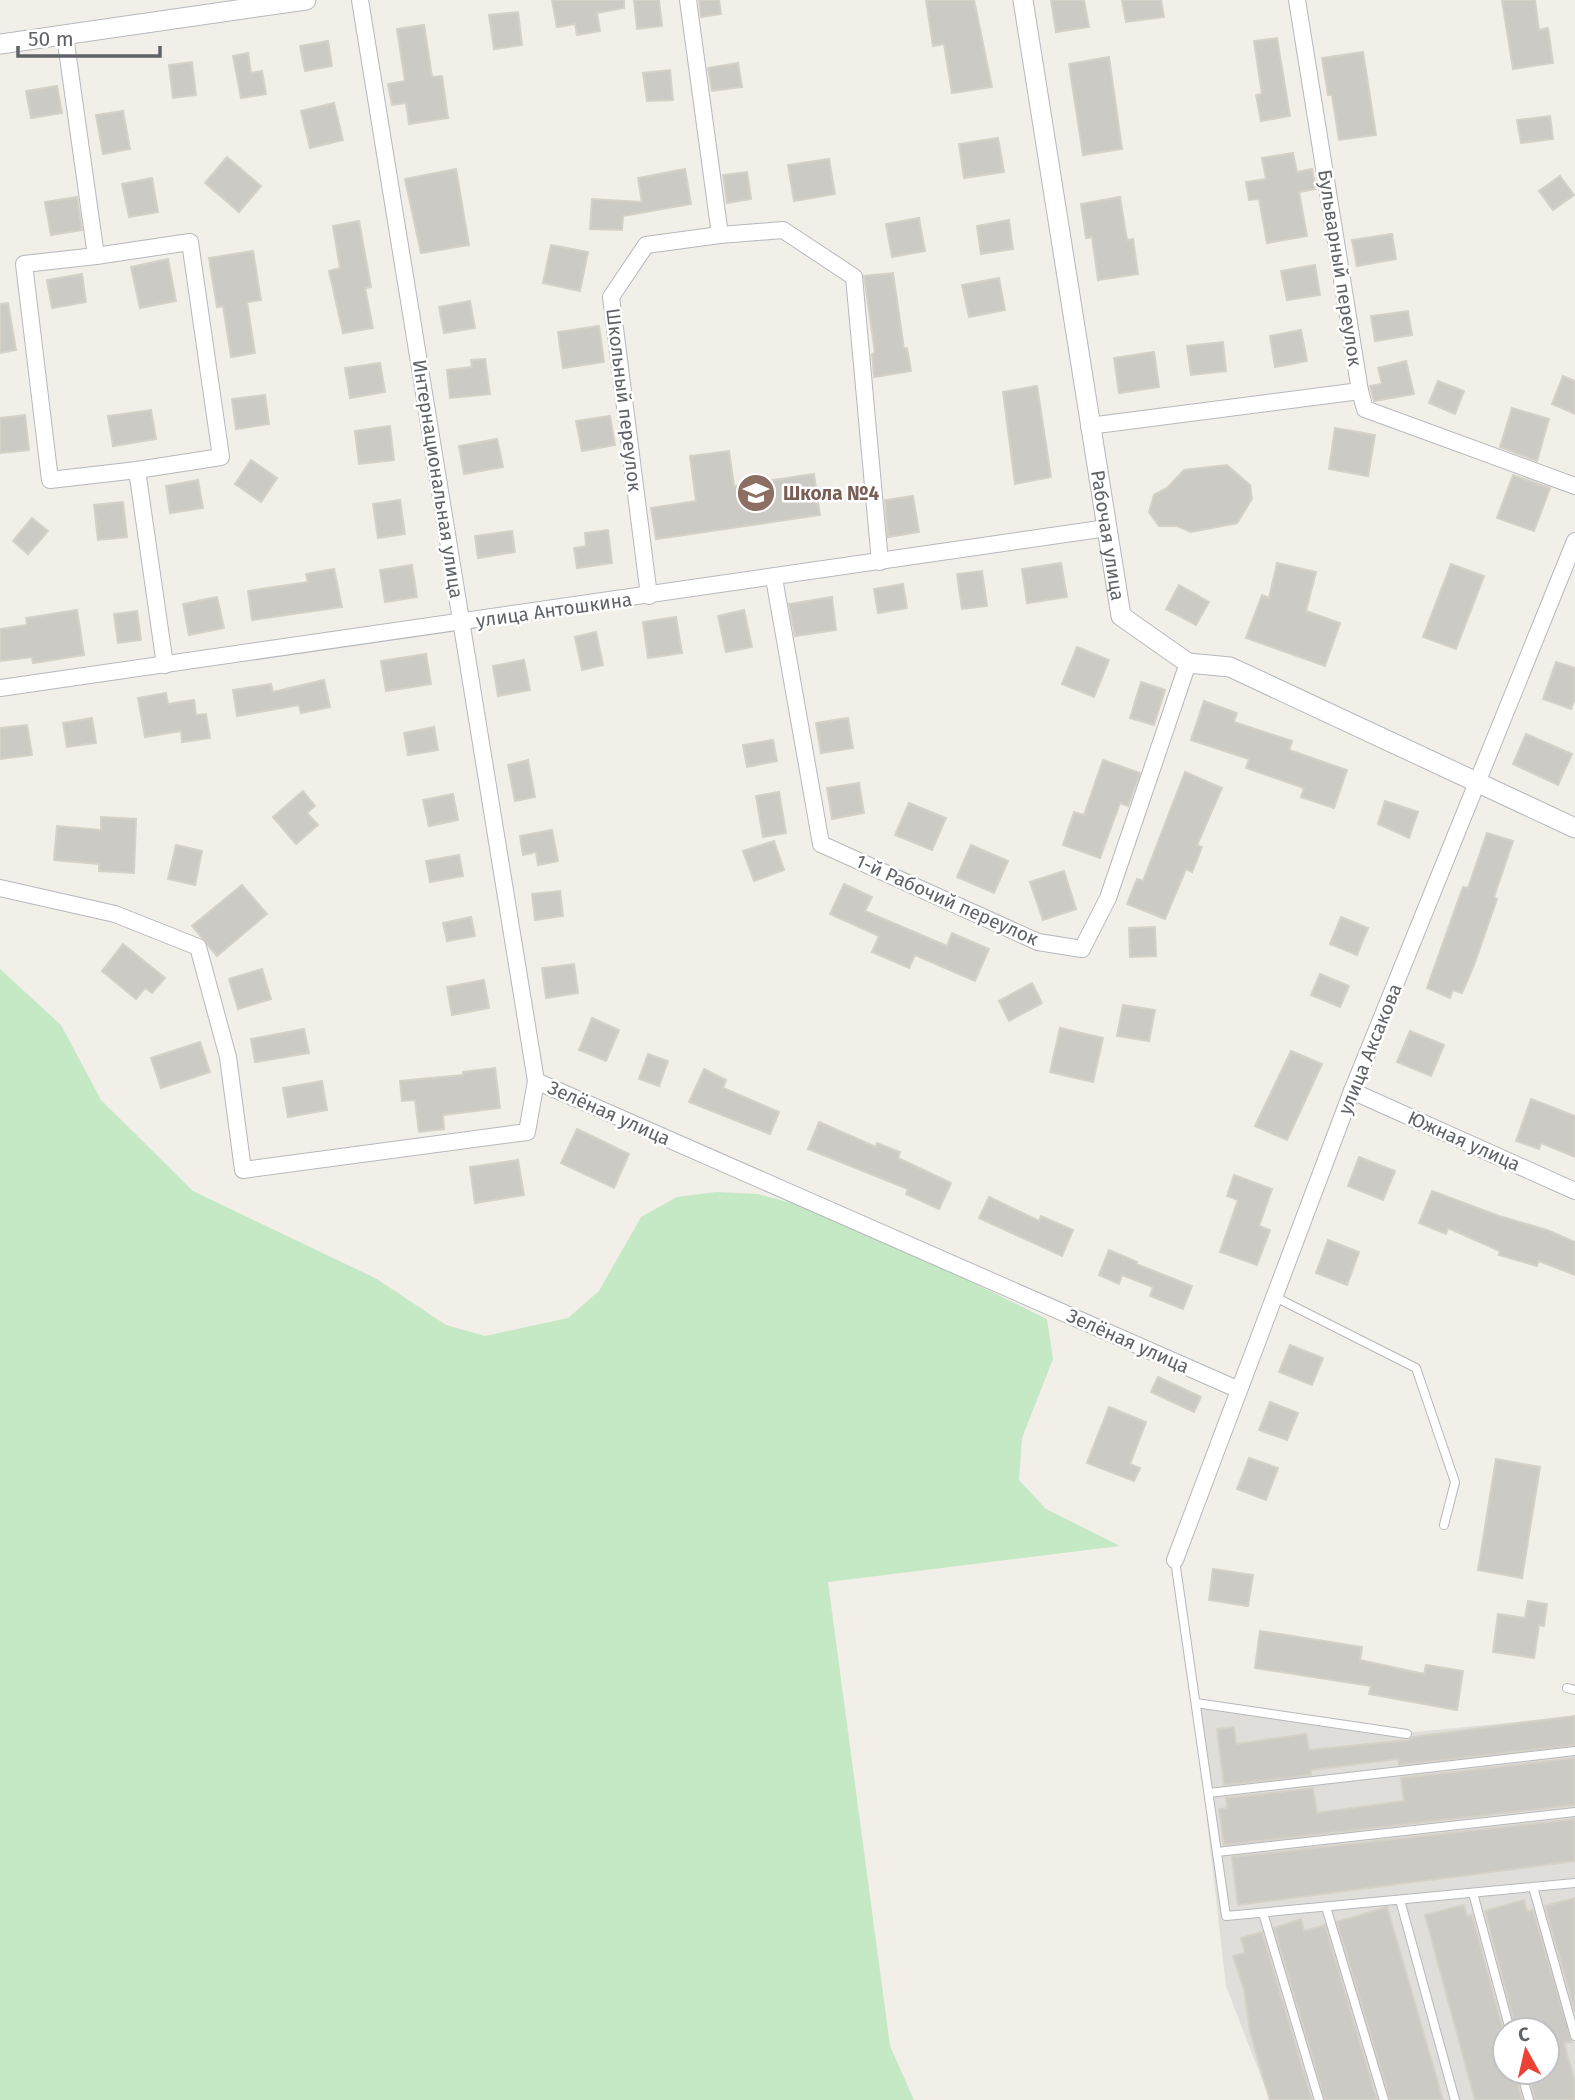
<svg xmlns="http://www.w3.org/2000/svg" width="1575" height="2100" font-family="'Fira Sans',sans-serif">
  <rect width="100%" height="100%" fill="#f1efe8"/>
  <path fill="#e0deda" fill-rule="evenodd" d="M1193,1698L1415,1732L1575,1716V2100H1270L1226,1986ZM1505,2030H1547V2072H1505Z"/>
  <path fill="#c5e8c5" d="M0,969L61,1025L101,1100L193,1191L377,1279L446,1325L485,1336L568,1318L599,1291L641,1217L677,1197L716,1192L758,1194L838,1216L1047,1319L1053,1359L1022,1438L1019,1480L1046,1509L1120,1546L828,1582L890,2046L914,2100H0Z"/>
  <g fill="#cccac5" stroke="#d6d1c6" stroke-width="2">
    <path d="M552,0H624V8L597,13L600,31L577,35L575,24L557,27Z"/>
    <path d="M634,0H659L662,26L637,29Z"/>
    <path d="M699,0H719L721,14L701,17Z"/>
    <path d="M926,0H974L992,87L952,93L944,44L933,46Z"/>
    <path d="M1051,0H1084L1089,27L1056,32Z"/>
    <path d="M1122,0H1161L1164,17L1126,22Z"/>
    <path d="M1502,0H1535L1539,30L1548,28L1553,63L1513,69Z"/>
    <path d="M518,12L522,45L494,49L489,15Z"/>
    <path d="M424,25L432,77L442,76L448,118L409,124L406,103L392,105L388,84L405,81L397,29Z"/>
    <path d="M1277,38L1290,116L1261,121L1256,95L1262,94L1254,41Z"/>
    <path d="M328,41L332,66L305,71L300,46Z"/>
    <path d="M1363,52L1376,135L1339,140L1332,95H1328L1322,58Z"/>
    <path d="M248,53L251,73L262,71L266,94L241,98L233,56Z"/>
    <path d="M1109,57L1122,149L1083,155L1069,64Z"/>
    <path d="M192,62L196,95L173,98L169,65Z"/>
    <path d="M738,63L742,87L712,91L708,68Z"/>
    <path d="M670,70L673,100L647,101L643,73Z"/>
    <path d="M57,86L62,113L31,118L26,91Z"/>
    <path d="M334,103L343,140L310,148L301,111Z"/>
    <path d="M123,111L130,149L103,154L96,115Z"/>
    <path d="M1550,116L1553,139L1521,143L1517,120Z"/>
    <path d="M998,138L1004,172L964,178L959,144Z"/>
    <path d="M1293,153L1297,172L1312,169L1316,189L1299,192L1307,236L1267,243L1259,199L1249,200L1246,182L1266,179L1262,158Z"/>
    <path d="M227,157L261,186L239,212L205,183Z"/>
    <path d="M829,159L835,194L794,201L788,165Z"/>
    <path d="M456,169L469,245L421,253L405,179Z"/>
    <path d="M685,169L691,204L623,216L622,230L590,229L592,199L642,202L638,178Z"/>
    <path d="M747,172L751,199L727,203L723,175Z"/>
    <path d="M1560,176L1574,195L1553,210L1539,191Z"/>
    <path d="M152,178L158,212L129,217L122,184Z"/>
    <path d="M77,197L82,230L51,235L45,202Z"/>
    <path d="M1120,197L1127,240L1133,239L1138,274L1098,280L1092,237L1086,238L1081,204Z"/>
    <path d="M919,218L925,251L892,257L886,224Z"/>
    <path d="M1009,220L1013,249L981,254L977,226Z"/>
    <path d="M359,221L371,287L365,288L373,328L343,333L329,271L340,268L333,226Z"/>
    <path d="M1392,234L1396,259L1357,266L1352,240Z"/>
    <path d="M551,245L588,252L580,291L543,283Z"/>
    <path d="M253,251L261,300L247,302L255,353L231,357L223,306L217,307L209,258Z"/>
    <path d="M168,259L176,301L140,308L131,267Z"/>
    <path d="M1315,265L1320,295L1287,300L1281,271Z"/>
    <path d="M893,273L904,349L907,348L911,371L874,377L872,354L875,353L864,276Z"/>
    <path d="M82,274L86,302L52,308L47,280Z"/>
    <path d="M999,278L1005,310L969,317L962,285Z"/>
    <path d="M470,301L475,328L444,333L439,307Z"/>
    <path d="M8,303L16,350L0,353V304Z"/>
    <path d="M1408,311L1412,335L1375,341L1371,316Z"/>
    <path d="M599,326L604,362L563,368L558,332Z"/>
    <path d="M1301,330L1307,361L1275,367L1270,336Z"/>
    <path d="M1223,342L1226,371L1191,375L1187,346Z"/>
    <path d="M1154,352L1159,387L1119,393L1114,358Z"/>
    <path d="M485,359L490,394L450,398L447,370L472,367L471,360Z"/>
    <path d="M1406,361L1414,394L1374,401L1370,386L1382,384L1378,368Z"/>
    <path d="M380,363L385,392L350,398L345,368Z"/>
    <path d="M1563,376L1575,381V414L1552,404Z"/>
    <path d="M1438,381L1464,391L1455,414L1429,403Z"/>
    <path d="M1037,386L1051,477L1015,484L1003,392Z"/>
    <path d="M265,395L269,424L236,429L232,399Z"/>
    <path d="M1512,408L1549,419L1537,461L1500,447Z"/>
    <path d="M151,410L156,439L113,446L108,416Z"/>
    <path d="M25,415L29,450L0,453V418Z"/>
    <path d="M610,416L615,445L582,451L576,421Z"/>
    <path d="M390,426L394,460L359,464L355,431Z"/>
    <path d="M1335,428L1375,435L1368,476L1329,469Z"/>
    <path d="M497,439L503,467L464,474L459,446Z"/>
    <path d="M729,451L734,486L814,474L820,515L656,539L651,508L696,501L690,456Z"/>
    <path d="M251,460L277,478L261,502L235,484Z"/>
    <path d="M1227,465L1250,485L1252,499L1237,523L1191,532L1177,526H1159L1149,512L1154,495L1167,488L1184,470Z"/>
    <path d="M1513,475L1550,488L1534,531L1497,518Z"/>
    <path d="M198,480L203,508L170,513L166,486Z"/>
    <path d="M913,496L919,532L888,537L885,500Z"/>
    <path d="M400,500L405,534L378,538L373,504Z"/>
    <path d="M123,502L127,537L98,540L94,505Z"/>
    <path d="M32,518L48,531L28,554L13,541Z"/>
    <path d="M608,530L612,563L577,568L574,548L586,546L585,533Z"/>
    <path d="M512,531L515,552L478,558L475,536Z"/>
    <path d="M1061,563L1067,597L1027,603L1022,569Z"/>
    <path d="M1277,563L1316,572L1306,611L1340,623L1325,666L1246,638L1262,595L1269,598Z"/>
    <path d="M1451,564L1484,576L1456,649L1423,637Z"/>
    <path d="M412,565L417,597L385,602L380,570Z"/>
    <path d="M334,569L342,607L252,620L248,591L308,582L306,574Z"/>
    <path d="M982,571L987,606L962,609L957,574Z"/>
    <path d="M903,584L907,608L878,613L874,589Z"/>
    <path d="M1179,585L1209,602L1196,625L1166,609Z"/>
    <path d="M217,597L224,628L189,635L183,604Z"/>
    <path d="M832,597L836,630L795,636L789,604Z"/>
    <path d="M77,610L84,655L33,663L32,657L0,661V629L27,625L26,618Z"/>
    <path d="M744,610L752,647L726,652L718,616Z"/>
    <path d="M137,611L141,640L118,643L114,614Z"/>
    <path d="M676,617L682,653L648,658L643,622Z"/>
    <path d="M596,632L603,665L582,670L575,637Z"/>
    <path d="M1077,647L1109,660L1094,697L1062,684Z"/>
    <path d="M426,654L431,684L386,691L381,661Z"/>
    <path d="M524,660L530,690L498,696L493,666Z"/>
    <path d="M1556,662L1575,668V698L1571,709L1543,699Z"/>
    <path d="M324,680L330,707L301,713L299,705L237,716L233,690L271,684L273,692Z"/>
    <path d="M1141,682L1165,690L1154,725L1130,718Z"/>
    <path d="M166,693L168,704L194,700L196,715L206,714L210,738L182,742L181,731L145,737L138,698Z"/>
    <path d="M1204,701L1237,713L1234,722L1292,741L1289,750L1347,770L1334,808L1301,797L1304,788L1246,768L1249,759L1191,740Z"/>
    <path d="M92,718L96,743L67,747L63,723Z"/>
    <path d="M848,718L853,748L821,753L816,723Z"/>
    <path d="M27,725L32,755L0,759V728Z"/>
    <path d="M434,727L438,750L408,755L404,733Z"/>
    <path d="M1526,734L1572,754L1558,785L1513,764Z"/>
    <path d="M773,740L777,761L747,767L743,745Z"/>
    <path d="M528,760L535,797L515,801L508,765Z"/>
    <path d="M1103,760L1140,773L1128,806L1120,803L1100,858L1063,845L1074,812L1084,815Z"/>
    <path d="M1185,772L1222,788L1197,845L1202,847L1192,872L1186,869L1165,919L1127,904L1137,879L1143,881Z"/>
    <path d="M859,783L864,813L832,819L827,788Z"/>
    <path d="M303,791L315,806L307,813L318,825L296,844L273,817Z"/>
    <path d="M779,792L786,833L763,837L756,796Z"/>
    <path d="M453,794L458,820L429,826L423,800Z"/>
    <path d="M1385,801L1418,812L1409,838L1378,824Z"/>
    <path d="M909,803L946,818L932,850L895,835Z"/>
    <path d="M101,817L136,819L134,873L99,871V864L54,860L57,826L101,830Z"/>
    <path d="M552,830L558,861L538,865L536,852L523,855L520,836Z"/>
    <path d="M1487,833L1513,841L1494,897L1497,899L1474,965L1462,993L1453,990L1450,998L1427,988L1463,887L1468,888Z"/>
    <path d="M774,841L784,870L754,881L743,851Z"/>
    <path d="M176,845L202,851L195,885L168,879Z"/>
    <path d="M971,845L1008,861L994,893L957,877Z"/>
    <path d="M459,855L463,876L430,882L426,861Z"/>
    <path d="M1064,871L1076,909L1043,920L1030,882Z"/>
    <path d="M844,884L872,897L865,911L947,946L952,933L989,949L975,981L915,955L909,968L872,952L879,936L830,914Z"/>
    <path d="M242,885L267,914L217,956L192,926Z"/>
    <path d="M560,891L563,916L535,920L532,894Z"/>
    <path d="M471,917L475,936L447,941L443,923Z"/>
    <path d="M1341,917L1368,928L1357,955L1330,944Z"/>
    <path d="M1155,927L1156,956L1130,957L1129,928Z"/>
    <path d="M123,944L165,978L152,993L145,988L136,999L102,971Z"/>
    <path d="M574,964L578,993L546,998L542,968Z"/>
    <path d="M262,969L271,999L238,1009L229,979Z"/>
    <path d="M1320,974L1349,986L1340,1007L1311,995Z"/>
    <path d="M484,980L489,1008L452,1015L447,987Z"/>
    <path d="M1032,983L1042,1003L1009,1021L999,1001Z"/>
    <path d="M1123,1005L1155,1010L1149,1041L1117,1036Z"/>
    <path d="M592,1018L619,1030L606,1061L579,1050Z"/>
    <path d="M1060,1028L1103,1038L1093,1082L1050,1072Z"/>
    <path d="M304,1029L309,1053L255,1062L251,1039Z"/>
    <path d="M1410,1031L1444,1045L1431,1076L1397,1062Z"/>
    <path d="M200,1042L210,1072L161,1088L151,1058Z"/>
    <path d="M1291,1051L1322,1064L1287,1140L1255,1126Z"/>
    <path d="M648,1054L668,1061L659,1086L639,1079Z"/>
    <path d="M495,1068L500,1108L443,1115L444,1129L419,1132L415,1100L402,1101L400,1081L463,1075V1072Z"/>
    <path d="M704,1069L726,1080L723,1088L779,1112L770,1134L689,1102Z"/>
    <path d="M322,1081L327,1110L288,1117L283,1088Z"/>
    <path d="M1531,1099L1575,1116V1157L1541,1143L1539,1149L1516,1141Z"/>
    <path d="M819,1122L876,1147L877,1143L900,1152L898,1158L951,1183L939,1209L906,1194L908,1189L808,1149Z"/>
    <path d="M577,1129L629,1154L614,1188L561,1163Z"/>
    <path d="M1359,1157L1395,1171L1383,1200L1348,1186Z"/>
    <path d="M518,1160L524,1195L475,1203L470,1167Z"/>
    <path d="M1234,1175L1272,1189L1259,1226L1270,1230L1257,1265L1220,1252L1238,1200L1227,1196Z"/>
    <path d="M1432,1191L1499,1216L1547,1230L1575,1242V1275L1539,1261L1537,1266L1499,1255L1500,1251L1448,1228L1446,1234L1419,1223Z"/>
    <path d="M989,1197L1039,1221L1041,1216L1073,1230L1062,1256L979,1218Z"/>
    <path d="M1328,1240L1359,1252L1347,1285L1316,1273Z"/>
    <path d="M1109,1250L1137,1262L1136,1264L1192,1286L1183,1309L1150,1296L1153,1287L1122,1275L1119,1284L1099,1275Z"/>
    <path d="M1290,1345L1323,1358L1312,1385L1279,1372Z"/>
    <path d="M1158,1377L1201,1397L1194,1412L1151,1392Z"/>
    <path d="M1270,1402L1298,1413L1287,1440L1259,1430Z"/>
    <path d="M1109,1407L1146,1422L1130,1464L1140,1468L1134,1481L1087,1463Z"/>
    <path d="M1249,1458L1278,1468L1266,1500L1237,1489Z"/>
    <path d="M1496,1459L1540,1467L1522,1578L1478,1570Z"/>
    <path d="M1213,1569L1253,1575L1248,1606L1209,1600Z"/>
    <path d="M1528,1601L1547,1604L1544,1626L1539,1625L1534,1658L1493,1652L1498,1614L1525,1618Z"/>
    <path d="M1260,1631L1362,1647L1360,1660L1424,1674L1426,1665L1463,1671L1457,1710L1369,1694L1371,1686L1255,1668Z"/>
    <path d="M1575,1716V1745L1399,1765L1398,1759L1311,1770V1775L1224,1785L1217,1729L1234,1727L1236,1744L1306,1734L1309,1750L1409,1740L1413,1737Z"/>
    <path d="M1575,1758V1805L1224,1845L1219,1809L1227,1808L1226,1798L1313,1788L1317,1813L1404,1801L1401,1778Z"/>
    <path d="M1575,1819V1861L1238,1905L1232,1857Z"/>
    <path d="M1575,1898V2012L1545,1906Z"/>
    <path d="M1524,1900L1527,1911L1533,1910L1572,2042L1564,2043L1575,2082V2100H1535L1528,2072H1547V2030H1516L1485,1911Z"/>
    <path d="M1464,1905L1467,1916L1472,1915L1503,2030H1498L1505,2057V2072H1515L1522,2100H1475L1425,1915Z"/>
    <path d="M1387,1907L1443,2100H1390L1337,1922Z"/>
    <path d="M1301,1919L1304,1931L1325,1925L1377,2100H1325L1274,1928Z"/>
    <path d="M1262,1932L1312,2100H1270L1260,2067L1250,2031L1244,1989L1233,1956L1245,1953L1241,1938Z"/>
  </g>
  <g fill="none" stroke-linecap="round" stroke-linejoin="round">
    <g stroke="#b5b8bc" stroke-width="10">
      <g id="service">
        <path d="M1275,1297L1416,1368L1455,1482L1444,1525"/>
        <path d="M1175,1560L1226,1916L1575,1883"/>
        <path d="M1567,1688L1575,1690"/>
        <path d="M1196,1703L1407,1734"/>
        <path d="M1209,1793L1575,1751"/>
        <path d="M1217,1852L1575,1812"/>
        <path d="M1533,1887L1575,2036"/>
        <path d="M1473,1893L1510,2030"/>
        <path d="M1400,1900L1455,2100"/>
        <path d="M1326,1907L1384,2100"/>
        <path d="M1263,1913L1319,2100"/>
        <path d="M1521,2072L1529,2100"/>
      </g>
    </g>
    <g stroke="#b5b8bc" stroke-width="18">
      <g id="minor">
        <path d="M360,0L536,1081"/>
        <path d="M688,0L720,235L783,230L854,277L880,562"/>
        <path d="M65,36L96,256L190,242L221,457L137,470L165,665"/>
        <path d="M96,256L24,264L50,480L137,470"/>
        <path d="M1360,391L1365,409L1575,486"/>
        <path d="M1089,426L1360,391L1297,0"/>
        <path d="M774,578L821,844L1038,942L1082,949L1108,898L1188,663"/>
        <path d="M649,596L611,297L646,245L720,235"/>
        <path d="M0,688L1107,528"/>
        <path d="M0,888L115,914L198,947L228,1057L243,1170L527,1132L536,1081L1237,1389"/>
        <path d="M1352,1091L1575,1191"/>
        <path d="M1175,1560L1352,1091L1575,541"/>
      </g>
    </g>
    <g stroke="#b5b8bc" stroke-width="21">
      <g id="tertiary">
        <path id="s1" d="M1023,0L1121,616L1188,663L1230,667L1575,828"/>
        <path d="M0,44L306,0"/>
      </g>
    </g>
    <use href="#service" stroke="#fff" stroke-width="8"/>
    <use href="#minor" stroke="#fff" stroke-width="16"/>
    <use href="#tertiary" stroke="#fff" stroke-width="19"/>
  </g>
  <defs>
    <g id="school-disc" transform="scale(2.0125)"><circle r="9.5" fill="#8d6e63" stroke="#fff"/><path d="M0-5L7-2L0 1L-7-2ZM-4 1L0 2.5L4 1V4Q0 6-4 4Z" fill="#fff"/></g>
  </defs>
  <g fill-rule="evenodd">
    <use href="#school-disc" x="756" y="493"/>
  </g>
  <g text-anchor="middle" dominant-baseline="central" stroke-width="5" stroke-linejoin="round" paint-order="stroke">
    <g font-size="19" fill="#5f6368" stroke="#fff">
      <text transform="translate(1340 268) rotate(81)">Бульварный переулок</text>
      <text transform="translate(624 400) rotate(83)">Школьный переулок</text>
      <text transform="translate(438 479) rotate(81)">Интернациональная улица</text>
      <text stroke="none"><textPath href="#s1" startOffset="542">Рабочая улица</textPath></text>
      <text transform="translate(554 610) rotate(-8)">улица Антошкина</text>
      <text transform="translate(947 900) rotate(24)">1-й Рабочий переулок</text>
      <text transform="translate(1370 1049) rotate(-68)">улица Аксакова</text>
      <text transform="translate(609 1113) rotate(24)">Зелёная улица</text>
      <text transform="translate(1464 1141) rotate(24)">Южная улица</text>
      <text transform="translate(1128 1341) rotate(24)">Зелёная улица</text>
    </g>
    <g font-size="19" font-weight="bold" fill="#785e54" stroke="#fff" text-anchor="start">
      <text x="783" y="493">Школа №4</text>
    </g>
  </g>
  <g transform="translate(1526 2051) rotate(352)"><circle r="33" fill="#ffffff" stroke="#bfc1c3" stroke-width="2"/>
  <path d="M0-5L12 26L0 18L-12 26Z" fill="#ea4335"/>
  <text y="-10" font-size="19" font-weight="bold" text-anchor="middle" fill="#5f6368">С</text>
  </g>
  <path d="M18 46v10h142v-10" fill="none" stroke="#5f6368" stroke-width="3.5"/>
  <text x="28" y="46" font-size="21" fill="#5f6368" stroke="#ffffff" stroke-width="5" paint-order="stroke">50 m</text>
</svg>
